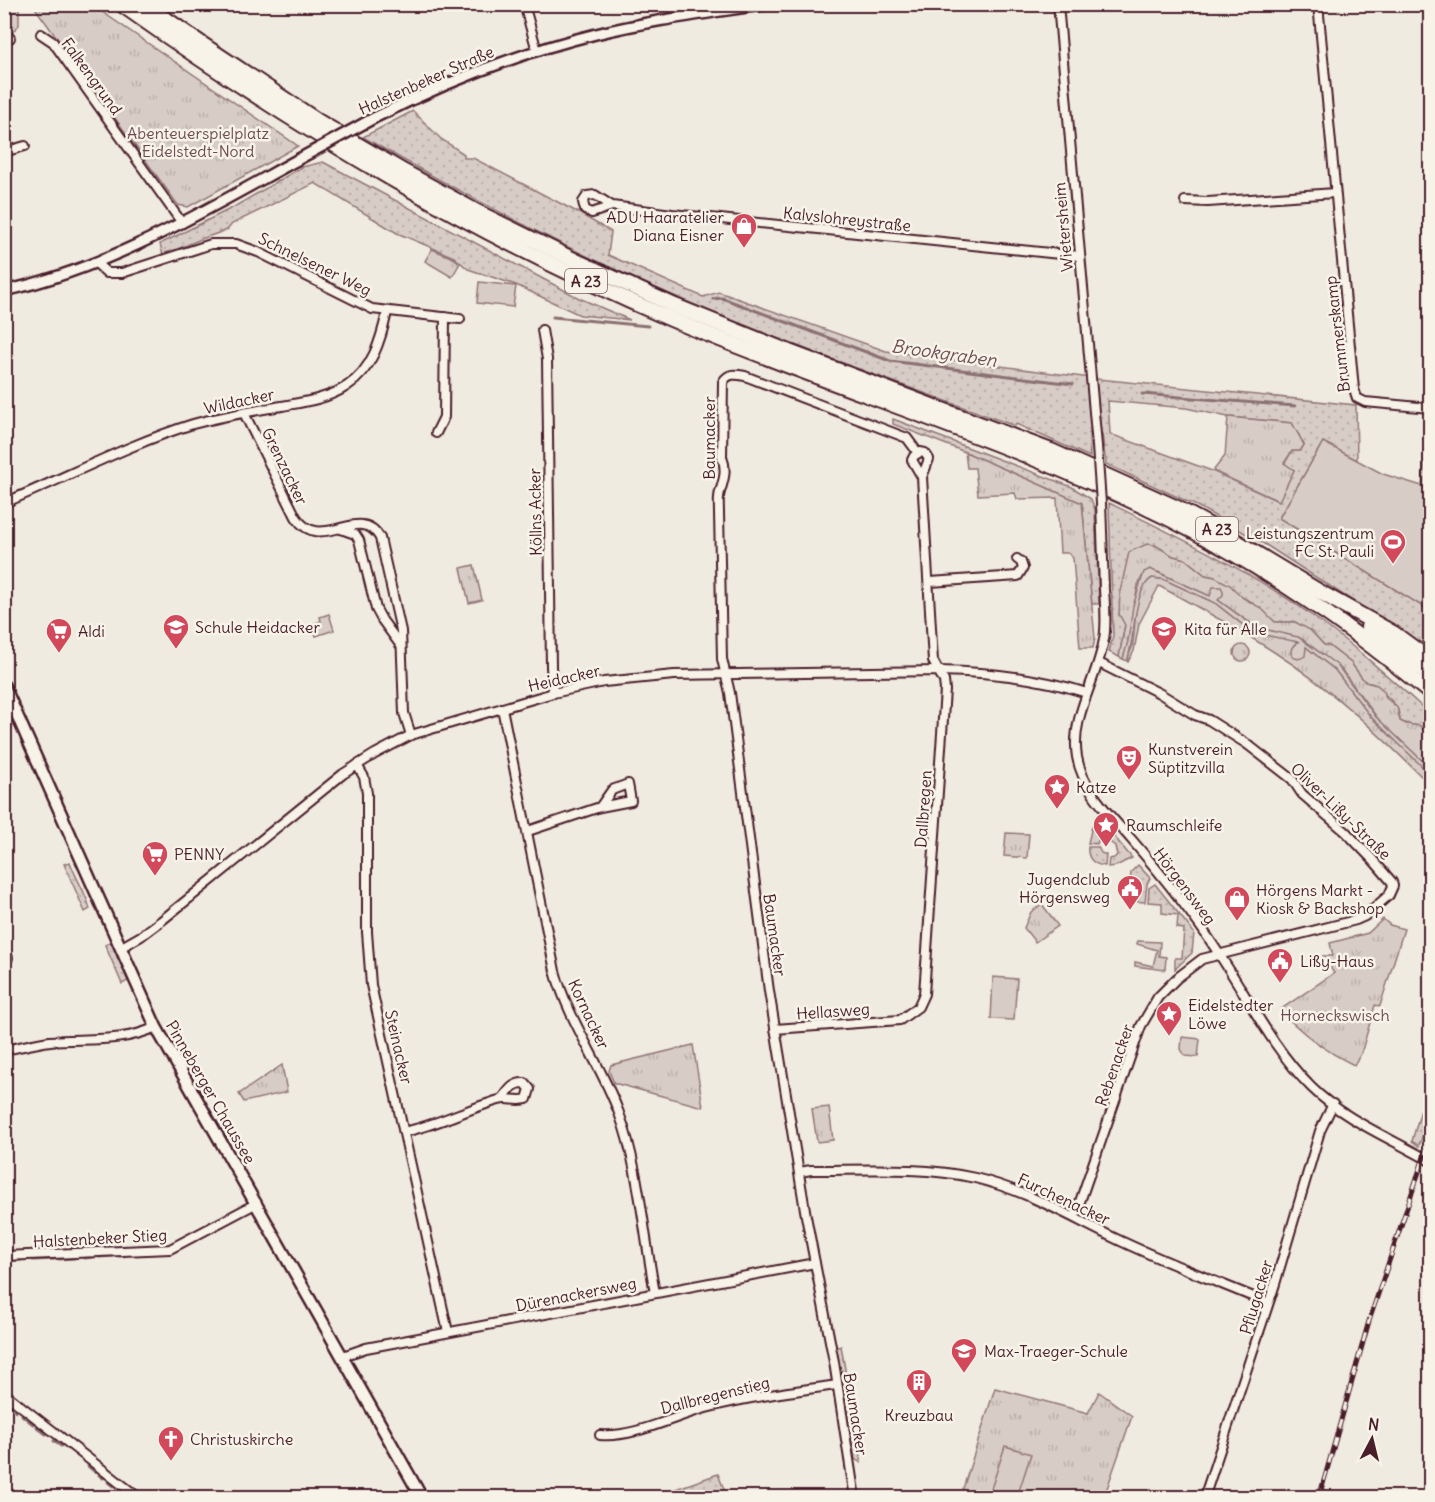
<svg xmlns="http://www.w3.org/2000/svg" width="1435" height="1502" font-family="Delius,sans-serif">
  <defs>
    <pattern id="grass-dots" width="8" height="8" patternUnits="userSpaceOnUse" patternTransform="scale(1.5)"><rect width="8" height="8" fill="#d8cdc6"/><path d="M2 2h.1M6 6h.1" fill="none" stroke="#bbb0aa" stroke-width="1.8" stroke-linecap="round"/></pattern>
    <pattern id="park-tufts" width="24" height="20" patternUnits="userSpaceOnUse" patternTransform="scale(1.5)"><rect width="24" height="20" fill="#d8cdc6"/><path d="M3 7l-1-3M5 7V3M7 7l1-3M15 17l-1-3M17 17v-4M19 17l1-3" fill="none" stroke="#bbb0aa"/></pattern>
  </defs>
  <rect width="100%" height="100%" fill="#f0ebe0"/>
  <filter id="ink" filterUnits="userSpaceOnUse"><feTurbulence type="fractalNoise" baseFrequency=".0167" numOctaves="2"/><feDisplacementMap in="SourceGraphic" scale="12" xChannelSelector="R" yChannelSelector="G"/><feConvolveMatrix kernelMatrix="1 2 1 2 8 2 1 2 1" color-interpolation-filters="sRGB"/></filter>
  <g filter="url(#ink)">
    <g fill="url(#grass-dots)" stroke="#917678" stroke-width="1.5" fill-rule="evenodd">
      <path d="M413,111L441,139L464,154V158H473L577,212L611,232L608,255L703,297L719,292L886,351L1098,379L1356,405L1357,460L1323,442L1279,518L1430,611V651L1266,545L1197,506L1106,464L1102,434L1097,425H1093L1089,434L1090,457L1016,424L1015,426C895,382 774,340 658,289C556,244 459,192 363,137ZM1108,401L1186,408L1228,417L1292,423L1304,445L1300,451H1292L1284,464L1294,470L1278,501L1212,471L1110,434Z"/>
      <path d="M323,162L579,298L630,320L580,315L516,285L468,269L454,257L397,233L315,183L232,224L227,230L201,239L163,255L160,244L234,207L302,167Z"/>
      <path d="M893,419L1072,487L1091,499L1095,510L1099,604H1092L1082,503L965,452L893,424Z"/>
      <path d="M1109,503C1179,537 1250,571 1314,617C1355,646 1393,681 1430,714V736L1420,726L1406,724L1400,721C1399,716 1399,710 1396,706C1392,700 1380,690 1374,684L1365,682L1351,663L1329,646L1324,645L1313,633L1295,622H1275L1250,601L1243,598L1215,577L1205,575L1185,559L1173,556L1155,545L1119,614L1125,624L1119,657L1109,652L1113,636Z"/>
      <path d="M1099,818L1132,858L1116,866L1108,867L1109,859L1114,858L1117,855L1115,846L1103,837L1099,838L1097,844L1088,843L1092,826Z"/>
      <path d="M1088,847H1098L1101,853L1106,855L1105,866C1093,865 1087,858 1088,847Z"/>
      <path d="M70,862C76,879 86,892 90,909L85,912L64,864Z"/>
      <path d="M1138,865L1150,878L1147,884L1145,902L1129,901L1131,872Z"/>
      <path d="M1155,884L1194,933L1192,953L1175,969V958H1182L1184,929L1177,928L1178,915L1162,913V903L1148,902L1149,888Z"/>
      <path d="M111,941L128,981L122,984L105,945Z"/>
      <path d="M1430,1079V1114L1419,1146L1412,1141Z"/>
      <path d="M841,1346L850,1398L844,1399L835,1348Z"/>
      <path d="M852,1409L861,1463L855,1459L846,1410Z"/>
      <path d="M718,1474L727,1497L691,1496L653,1497Z"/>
    </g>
    <g fill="url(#park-tufts)" stroke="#917678" stroke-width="1.5">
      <path d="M4,5H19V25L10,35L5,16Z"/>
      <path d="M33,5H92L298,146L188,207L178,205Z"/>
      <path d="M432,249L453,258L460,263L452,277L425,261Z"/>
      <path d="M1228,417L1292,423L1304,445L1300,451H1292L1284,463L1294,470L1279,501L1213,471L1225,456Z"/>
      <path d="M965,452L1082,503L1095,638L1093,648H1080L1073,558L1068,553H1060L1057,498L1017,499L1015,493L978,495L975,468H967Z"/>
      <path d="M1147,544L1155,545L1173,556L1185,559L1205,575L1215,577L1230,585L1243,598L1261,608L1275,622H1295L1310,630L1324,645L1329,646L1351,663L1365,682L1377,685L1384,691L1386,698L1397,707L1400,721L1406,724L1420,726L1430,736V768L1379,720L1341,669L1302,639L1256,627L1218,600L1158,572L1144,573L1138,585L1127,647L1123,659L1119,657L1125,625L1119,614L1120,592L1129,552Z"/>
      <path d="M474,565L482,600L469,603L461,568Z"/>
      <path d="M1152,578L1163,579L1215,603L1247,628L1256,633L1292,640L1306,647L1335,670L1371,717L1430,773V785C1382,737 1332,689 1274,652C1237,628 1198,607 1159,586L1139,624L1134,651L1128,662L1127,661C1128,657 1130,652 1132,647C1137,627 1131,591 1152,578Z"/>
      <path d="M329,614L334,630L316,636L312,624L321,621L320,617Z"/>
      <circle cx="1242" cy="653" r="8"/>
      <path d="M1006,833L1029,834L1027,858L1004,856Z"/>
      <path d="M1042,904L1058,926L1035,942L1024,928L1031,912Z"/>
      <path d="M1383,919L1390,925L1404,929L1380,1006L1375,1005L1361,1054L1354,1065C1325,1051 1302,1034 1280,1010L1334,973L1323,956H1333L1330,943L1368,933Z"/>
      <path d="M1182,1037L1200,1039L1198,1057L1185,1056L1181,1049Z"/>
      <path d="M693,1045L703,1107L614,1083L609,1071L611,1065Z"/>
      <path d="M282,1065L287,1092L244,1102L239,1094Z"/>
      <path d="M829,1107L833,1140L817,1142L812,1109Z"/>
      <path d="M995,1388L1088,1413L1099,1392L1132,1416L1104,1497L960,1498Z"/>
    </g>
    <g fill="#d8cdc6" stroke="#917678" stroke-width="1.5">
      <path d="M479,282L516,286L513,307L477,303Z"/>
      <path d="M1428,429H1430V611L1279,518L1323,442L1383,474L1422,486Z"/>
      <path d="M1150,569L1210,596L1213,587H1221L1223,591V595L1218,600L1255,627L1298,637L1337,665L1376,717L1430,768V774L1371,717L1335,670L1306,647L1305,656C1292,665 1285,649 1298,642L1256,633L1247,628L1215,603L1163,579L1152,578C1133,589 1135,640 1127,661L1123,659L1128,641L1133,606L1144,572Z"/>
      <path d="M1137,941L1160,942L1159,956L1166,957L1165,970L1135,966V962L1153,966L1157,950L1137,944Z"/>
      <path d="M993,977L1017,979L1014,1020L991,1019Z"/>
      <path d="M1005,1446L1031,1454L1017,1497H1008L990,1492Z"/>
    </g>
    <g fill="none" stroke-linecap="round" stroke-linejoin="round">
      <g stroke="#8b6f72" stroke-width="3">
        <path d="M713,299L722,298L890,361L1073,384"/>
        <path d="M553,317L648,326"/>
        <path d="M1142,394L1295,406"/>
        <path d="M120,1256H124"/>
        <path d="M99,1257L112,1256"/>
        <path d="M84,1258L93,1257"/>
        <path d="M59,1259L74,1258"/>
        <path d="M33,1260L55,1259"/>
        <path d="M4,1261L21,1260"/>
        <path d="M4,1402L9,1405"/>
        <path d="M14,1409L16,1411"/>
        <path d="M22,1415L33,1424"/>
        <path d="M37,1427L46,1434"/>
        <path d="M54,1441L61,1446"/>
        <path d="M88,1466L95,1472"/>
        <path d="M99,1475L103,1478"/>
        <path d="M108,1482L113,1486"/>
      </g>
      <g stroke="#4a1f2b" stroke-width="12">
        <g id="minor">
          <path d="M524,4L537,51"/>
          <path d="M1058,4L1097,446"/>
          <path d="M1318,4L1354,389L1357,398L1365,402L1430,408"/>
          <path d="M4,32L10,38"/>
          <path d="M41,34L53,42L182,223"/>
          <path d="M4,152L25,146"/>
          <path d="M1185,201L1208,202L1335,193"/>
          <path d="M612,206L592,213L585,210L583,202L587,196L595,195L612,206L672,214L1079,256"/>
          <path d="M95,262L107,273H122L211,244H236L258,252L372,309L460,319"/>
          <path d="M542,330L547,359L551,667L553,693"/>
          <path d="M244,413L296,517C320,555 360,502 380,538L401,631L404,713L411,735"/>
          <path d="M436,433L444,417L445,317"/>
          <path d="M4,503C67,477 129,444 193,424C222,416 253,411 282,406C304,402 328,399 347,386C372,370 381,340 387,312"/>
          <path d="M1101,503C1102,532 1103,561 1104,589C1105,605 1107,623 1104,639C1098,678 1070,716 1077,757C1083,790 1110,815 1131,839C1162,875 1193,913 1219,954C1249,999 1272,1048 1311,1087C1343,1119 1392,1139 1430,1161"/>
          <path d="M341,529L355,534L359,540L376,609L382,620L401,646"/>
          <path d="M930,582L1018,576L1023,568L1021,562L1017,559"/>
          <path d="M502,708L555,971C569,1022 601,1064 619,1113C639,1166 644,1236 655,1293"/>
          <path d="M357,765L364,777L367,793V932L371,985L448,1332"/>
          <path d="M528,831L600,807L631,801L628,784L612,790L600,807"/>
          <path d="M120,948L141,936L161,921L343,774L375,754L411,735L553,693L604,682L674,675L939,671C988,672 1040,678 1087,693"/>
          <path d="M4,950L8,958L4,965"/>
          <path d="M775,1029L900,1020L918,1007L924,994L945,690L944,681L933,661L922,477L929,459L925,453L920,452L914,456L912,460L922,477"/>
          <path d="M4,1050C20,1047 35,1043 50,1041C86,1038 123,1043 156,1027"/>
          <path d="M404,1132C437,1125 467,1109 499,1100C508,1097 517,1102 527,1099L530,1089L525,1083C514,1082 509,1090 503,1098"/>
          <path d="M800,1172L811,1170C865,1170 922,1166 975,1178C1032,1192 1073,1219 1125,1243C1172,1265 1220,1283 1268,1303"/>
          <path d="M1075,1216L1141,1026L1158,997L1177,978L1202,959L1356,920L1365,916L1389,895L1393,886L1392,882L1373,860L1346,832L1302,794L1292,779L1247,744L1209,720L1195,715L1159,693L1099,663"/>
          <path d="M4,1256L170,1249L257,1203"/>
          <path d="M343,1356L366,1348L815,1263"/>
          <path d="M4,1393L139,1498"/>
          <path d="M600,1435C633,1438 673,1417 706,1408C749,1397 794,1391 837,1385"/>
          <path d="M855,1498L834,1362L806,1216L769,991L730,693L722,659L719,513C719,506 718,498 720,492C724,479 727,470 722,457L723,382C728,373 735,374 745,376L907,438L918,453"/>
          <path d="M1204,1498L1275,1284L1320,1131L1333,1104"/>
        </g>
      </g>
      <g stroke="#4a1f2b" stroke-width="14">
        <g id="tertiary">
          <path d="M1069,4H1155"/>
          <path d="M374,118C446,82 518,53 596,34C652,20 710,13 767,4"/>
          <path d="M4,291C110,268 204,211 297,160"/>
        </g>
      </g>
      <g stroke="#4a1f2b" stroke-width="15">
        <path id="secondary" d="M4,686L156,1027L422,1498"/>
      </g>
      <g stroke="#4a1f2b" stroke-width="18">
        <g id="motorway">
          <path d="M121,4C295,127 474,235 671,319C836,389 1009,439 1170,519C1263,566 1351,626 1430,693"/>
          <path d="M144,4L203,45L319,122L404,172L475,211L574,260L675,306L789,352L1051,451L1177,508L1214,528L1318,591L1393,633L1430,660"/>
          <path d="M1368,627L1430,675"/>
        </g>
      </g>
      <use href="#minor" stroke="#f7f3e8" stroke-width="8"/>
      <use href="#tertiary" stroke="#f7f3e8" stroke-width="9"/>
      <use href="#secondary" stroke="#f7f3e8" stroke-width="10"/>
      <use href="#motorway" stroke="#f7f3e8" stroke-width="14"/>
      <g stroke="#4a1f2b" stroke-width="5">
        <path id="rail" d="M1319,1498L1369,1321L1430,1139"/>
      </g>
      <use href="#rail" stroke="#f7f3e8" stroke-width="3" stroke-dasharray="9" stroke-linecap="butt"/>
      <g stroke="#4a1f2b" stroke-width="12" stroke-linecap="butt">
        <path id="minor-bridge" d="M1097,446L1101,503"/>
      </g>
      <g stroke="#4a1f2b" stroke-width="14" stroke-linecap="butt">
        <path id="tertiary-bridge" d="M297,160L374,118"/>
      </g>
      <use href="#minor-bridge" stroke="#f7f3e8" stroke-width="8"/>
      <use href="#tertiary-bridge" stroke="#f7f3e8" stroke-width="9"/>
    </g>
  </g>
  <defs>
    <g id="shop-pin" transform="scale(1.35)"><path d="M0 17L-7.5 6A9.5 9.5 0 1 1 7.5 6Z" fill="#d1495b" stroke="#f7f3e8"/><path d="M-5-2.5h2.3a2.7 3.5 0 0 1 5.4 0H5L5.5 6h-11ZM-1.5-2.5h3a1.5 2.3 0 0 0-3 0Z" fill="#fff"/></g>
    <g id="stadium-pin" transform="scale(1.35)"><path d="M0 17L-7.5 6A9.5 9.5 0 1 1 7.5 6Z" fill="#d1495b" stroke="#f7f3e8"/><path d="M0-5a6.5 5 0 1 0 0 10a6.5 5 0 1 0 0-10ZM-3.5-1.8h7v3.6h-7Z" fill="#fff"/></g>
    <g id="school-pin" transform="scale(1.35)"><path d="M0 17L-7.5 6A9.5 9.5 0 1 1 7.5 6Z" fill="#d1495b" stroke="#f7f3e8"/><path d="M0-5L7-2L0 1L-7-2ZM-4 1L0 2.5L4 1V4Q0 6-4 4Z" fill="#fff"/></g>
    <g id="supermarket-pin" transform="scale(1.35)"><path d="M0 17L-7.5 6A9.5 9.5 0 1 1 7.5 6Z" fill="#d1495b" stroke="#f7f3e8"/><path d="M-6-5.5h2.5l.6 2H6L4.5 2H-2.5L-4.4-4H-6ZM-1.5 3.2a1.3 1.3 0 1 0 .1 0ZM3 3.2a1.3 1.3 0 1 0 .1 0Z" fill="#fff"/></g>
    <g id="theatre-pin" transform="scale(1.35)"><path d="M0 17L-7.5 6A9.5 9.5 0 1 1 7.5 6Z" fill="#d1495b" stroke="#f7f3e8"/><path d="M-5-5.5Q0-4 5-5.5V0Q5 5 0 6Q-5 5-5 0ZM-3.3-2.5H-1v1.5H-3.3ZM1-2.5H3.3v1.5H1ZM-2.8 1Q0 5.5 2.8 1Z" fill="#fff"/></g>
    <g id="sight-pin" transform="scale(1.35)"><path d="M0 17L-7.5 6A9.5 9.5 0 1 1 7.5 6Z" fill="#d1495b" stroke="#f7f3e8"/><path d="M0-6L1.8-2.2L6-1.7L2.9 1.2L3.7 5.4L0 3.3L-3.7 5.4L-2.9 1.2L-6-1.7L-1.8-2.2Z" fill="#fff"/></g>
    <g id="civic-pin" transform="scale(1.35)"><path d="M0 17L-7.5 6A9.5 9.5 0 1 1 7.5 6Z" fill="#d1495b" stroke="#f7f3e8"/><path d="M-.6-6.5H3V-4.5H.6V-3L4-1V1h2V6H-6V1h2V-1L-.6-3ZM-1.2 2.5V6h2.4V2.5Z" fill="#fff"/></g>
    <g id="building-pin" transform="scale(1.35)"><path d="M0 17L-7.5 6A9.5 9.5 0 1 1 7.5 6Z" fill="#d1495b" stroke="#f7f3e8"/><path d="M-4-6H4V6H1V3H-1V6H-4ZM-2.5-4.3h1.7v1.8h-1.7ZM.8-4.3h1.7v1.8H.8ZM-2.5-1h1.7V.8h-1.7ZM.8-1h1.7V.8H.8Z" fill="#fff"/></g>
    <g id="church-pin" transform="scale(1.35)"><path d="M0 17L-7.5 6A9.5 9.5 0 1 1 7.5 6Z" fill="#d1495b" stroke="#f7f3e8"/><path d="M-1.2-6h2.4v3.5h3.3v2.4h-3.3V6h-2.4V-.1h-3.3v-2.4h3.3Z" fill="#fff"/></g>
  </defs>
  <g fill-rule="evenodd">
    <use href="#shop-pin" x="744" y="226"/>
    <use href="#stadium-pin" x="1393" y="542"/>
    <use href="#school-pin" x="176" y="627"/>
    <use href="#school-pin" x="1164" y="629"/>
    <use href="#supermarket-pin" x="59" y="631"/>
    <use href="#theatre-pin" x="1129" y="758"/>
    <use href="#sight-pin" x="1057" y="787"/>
    <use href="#sight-pin" x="1106" y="825"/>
    <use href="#supermarket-pin" x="155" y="854"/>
    <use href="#civic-pin" x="1130" y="888"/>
    <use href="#shop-pin" x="1237" y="899"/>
    <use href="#civic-pin" x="1280" y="961"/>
    <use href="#sight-pin" x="1169" y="1014"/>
    <use href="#school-pin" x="964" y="1351"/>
    <use href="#building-pin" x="919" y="1382"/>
    <use href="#church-pin" x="171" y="1439"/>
  </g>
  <g text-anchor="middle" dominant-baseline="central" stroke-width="5" stroke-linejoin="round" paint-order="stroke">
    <g fill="#f7f3e8" stroke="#7e5f64" stroke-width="1.5">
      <rect x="565" y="269" width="42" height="24" rx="4.5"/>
      <rect x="1196" y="517" width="42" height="24" rx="4.5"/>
    </g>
    <g font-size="15" font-weight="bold" fill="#4a1f2b">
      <text x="586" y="281">A 23</text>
      <text x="1217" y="529">A 23</text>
    </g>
    <g font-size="16" fill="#4a1f2b" stroke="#f7f3e8">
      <text transform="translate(92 76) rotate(54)">Falkengrund</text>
      <text transform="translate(426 80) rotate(-24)">Halstenbeker Straße</text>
      <text transform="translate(847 219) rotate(6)">Kalvslohreystraße</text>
      <text transform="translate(1063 227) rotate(-95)">Wietersheim</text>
      <text transform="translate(315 264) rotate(26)">Schnelsener Weg</text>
      <text transform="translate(1337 334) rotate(-97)">Brummerskamp</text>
      <text transform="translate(239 401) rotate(-12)">Wildacker</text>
      <text transform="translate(709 438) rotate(-90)">Baumacker</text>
      <text transform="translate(285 466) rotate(64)">Grenzacker</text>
      <text transform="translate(535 512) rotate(-91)">Köllns Acker</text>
      <text transform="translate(564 678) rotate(-13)">Heidacker</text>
      <text transform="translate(923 809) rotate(-86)">Dallbregen</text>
      <text transform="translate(1341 811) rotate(44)">Oliver-Lißy-Straße</text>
      <text transform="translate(1185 886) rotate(53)">Hörgensweg</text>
      <text transform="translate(775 935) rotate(82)">Baumacker</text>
      <text transform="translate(833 1011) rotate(-4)">Hellasweg</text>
      <text transform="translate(589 1014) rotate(65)">Kornacker</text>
      <text transform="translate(399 1047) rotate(77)">Steinacker</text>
      <text transform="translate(1114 1065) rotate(-71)">Rebenacker</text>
      <text transform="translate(211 1092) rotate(60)">Pinneberger Chaussee</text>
      <text transform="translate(1064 1199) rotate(25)">Furchenacker</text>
      <text transform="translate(100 1238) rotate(-3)">Halstenbeker Stieg</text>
      <text transform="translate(576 1294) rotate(-11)">Dürenackersweg</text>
      <text transform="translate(1256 1297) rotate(-73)">Pflugacker</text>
      <text transform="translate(715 1395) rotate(-14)">Dallbregenstieg</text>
      <text transform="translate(856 1414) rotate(81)">Baumacker</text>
    </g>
    <g font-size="16" fill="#6e4a52" stroke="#f7f3e8">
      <text x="198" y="133">Abenteuerspielplatz<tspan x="198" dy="18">Eidelstedt-Nord</tspan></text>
      <text x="1335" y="1015">Horneckswisch</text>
    </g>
    <g font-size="16" fill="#4a1f2b" stroke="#f7f3e8" text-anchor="start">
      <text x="724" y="217" text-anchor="end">ADU Haaratelier<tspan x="724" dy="18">Diana Eisner</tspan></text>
      <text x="1374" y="533" text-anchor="end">Leistungszentrum<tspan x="1374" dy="18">FC St. Pauli</tspan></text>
      <text x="195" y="627">Schule Heidacker</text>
      <text x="1184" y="629">Kita für Alle</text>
      <text x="78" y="631">Aldi</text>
      <text x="1148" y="749">Kunstverein<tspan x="1148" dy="18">Süptitzvilla</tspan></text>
      <text x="1076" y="787">Katze</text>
      <text x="1126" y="825">Raumschleife</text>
      <text x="174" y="854">PENNY</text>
      <text x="1110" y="879" text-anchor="end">Jugendclub<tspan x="1110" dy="18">Hörgensweg</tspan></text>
      <text x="1256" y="890">Hörgens Markt -<tspan x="1256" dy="18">Kiosk &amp; Backshop</tspan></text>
      <text x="1300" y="961">Lißy-Haus</text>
      <text x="1188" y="1005">Eidelstedter<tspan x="1188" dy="18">Löwe</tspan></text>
      <text x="984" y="1351">Max-Traeger-Schule</text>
      <text x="919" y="1415" text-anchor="middle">Kreuzbau</text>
      <text x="190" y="1439">Christuskirche</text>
    </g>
    <g font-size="18" font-style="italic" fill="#704e55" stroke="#f7f3e8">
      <text transform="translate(944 353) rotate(8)">Brookgraben</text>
    </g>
  </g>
  <rect width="1435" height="1502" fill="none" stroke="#f7f3e8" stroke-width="24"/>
  <rect x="12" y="12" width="1411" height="1478" fill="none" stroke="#4a1f2b" stroke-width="2" filter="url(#ink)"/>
  <g transform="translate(1372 1439) rotate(7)" stroke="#f7f3e8" stroke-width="4.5" paint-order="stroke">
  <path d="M0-4.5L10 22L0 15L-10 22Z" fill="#4a1f2b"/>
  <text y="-9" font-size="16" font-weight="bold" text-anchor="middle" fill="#4a1f2b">N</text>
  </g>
</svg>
